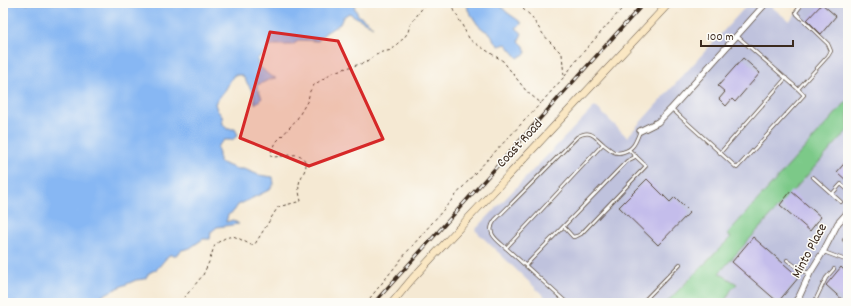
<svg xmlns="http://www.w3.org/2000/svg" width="851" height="306" font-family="Dekko,sans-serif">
  <rect width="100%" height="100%" fill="#fdfcf7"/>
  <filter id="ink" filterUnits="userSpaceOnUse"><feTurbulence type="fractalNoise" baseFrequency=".025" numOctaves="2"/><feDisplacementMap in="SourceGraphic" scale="8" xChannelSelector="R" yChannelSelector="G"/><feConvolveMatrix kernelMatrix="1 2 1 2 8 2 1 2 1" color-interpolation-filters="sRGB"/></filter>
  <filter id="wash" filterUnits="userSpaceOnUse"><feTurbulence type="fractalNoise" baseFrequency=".012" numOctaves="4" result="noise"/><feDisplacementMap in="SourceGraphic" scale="16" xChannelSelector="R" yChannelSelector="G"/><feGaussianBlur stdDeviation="0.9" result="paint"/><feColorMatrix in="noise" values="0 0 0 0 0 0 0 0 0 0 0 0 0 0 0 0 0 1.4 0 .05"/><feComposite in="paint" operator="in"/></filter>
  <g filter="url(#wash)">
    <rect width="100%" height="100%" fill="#f5e9d3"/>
    <path fill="#bfc2dd" d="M749,3H767L789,21L805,3H848V303H724L731,290L719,273L731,237L666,303H551L475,230L595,106L627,137Z"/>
    <path fill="#7bc988" stroke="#5b7a53" d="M848,100V130L719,273L737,284L731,290L724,303H666L731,237L727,234Z"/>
    <g fill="#87b7f3" stroke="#617088">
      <path d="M3,3H358L354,6L358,15L368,22L373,27L349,13L343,17L340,24L325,33L318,41L300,40L292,45H275L268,48L263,54L257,59L258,65L269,75L276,78C267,79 265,83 256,85L262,98L255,104L254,94L242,75H234L230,81L226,89L215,103L217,110L222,116L223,124L227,129H235L238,135L232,140H224L217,147L219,154V162L237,169H244L259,175L273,177L274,184L269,190L238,205L234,211L228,215L226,222L233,220L239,224L217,227L211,232L210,239H203L190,248L182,250L176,255H169L157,269L149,273L145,279L136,280L111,291L100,297L97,303H3Z"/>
      <path d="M467,3H491L492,5L495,3H499C505,13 513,16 522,23L516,28L522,33L519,41L524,46L526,53L518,58L506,44L499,46L494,41L491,34L484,30L478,25L468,10Z"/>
    </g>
    <g id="blocks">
      <g fill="#c4bdeb">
        <path d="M822,4L836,16L821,34L807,20Z"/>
        <path d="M743,58L760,73L735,102L732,99L726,106L719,99L725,92L718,86Z"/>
        <path d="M848,159V182L837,172Z"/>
        <path d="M647,179L670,202L675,197L690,212L658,245L619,207Z"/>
        <path d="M791,191L821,217L810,231L780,205Z"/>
        <path d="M753,237L799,277L778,302L732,262Z"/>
        <path d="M841,267L848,274V303H846L826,285Z"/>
      </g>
    </g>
  </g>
  <g filter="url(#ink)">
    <use href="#blocks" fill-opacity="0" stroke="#574739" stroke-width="1"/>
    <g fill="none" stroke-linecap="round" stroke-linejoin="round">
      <g stroke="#574739" stroke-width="4">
        <g id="lane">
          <path d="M798,89L828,56L831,51L828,44L797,14L796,12L803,3"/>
          <path d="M672,109L737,168L804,95L798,89L737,36"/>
          <path d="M720,153L786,78"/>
          <path d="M813,177L832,194L841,184L848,190"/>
          <path d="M832,194L841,202"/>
          <path d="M564,227L573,237L577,236L581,234L646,166L629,150"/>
          <path d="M844,240L848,243"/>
          <path d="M506,248C497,240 485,233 495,220C523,192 550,165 577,137C590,129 594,136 603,144"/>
          <path d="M824,252L848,261"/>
          <path d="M787,260L802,271L810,273"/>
          <path d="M526,265L627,161L633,158L636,156"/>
          <path d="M567,303L506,248L603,144C607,147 610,150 614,152C617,153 620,153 623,152C634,149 636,141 640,131"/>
          <path d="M642,303L680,264"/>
          <path d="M814,303L826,278L834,269"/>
        </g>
      </g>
      <g stroke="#574739" stroke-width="7">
        <g id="street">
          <path d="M640,131L658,122L671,109L766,3"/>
          <path d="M794,303L799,297L810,273L823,252L838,223L848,212"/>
        </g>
      </g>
      <g stroke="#574739" stroke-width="8">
        <path id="secondary" d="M392,303L412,279L450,238L669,3"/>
      </g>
      <g stroke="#574739" stroke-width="1" stroke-dasharray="3 3" stroke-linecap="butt">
        <path d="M454,3V10L470,40L503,61L527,92L541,103L564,77L562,54L550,42L543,34L530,15L523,9L520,3"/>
        <path d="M565,76L578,58L627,3"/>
        <path d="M180,303L203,275L209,262L214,247L217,243L225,238L233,236L238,238L251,245L255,244L278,207L301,201C300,196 298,190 299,185C299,177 309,169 305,161C303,158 302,156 298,155C290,154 280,157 272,157L270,154L277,141L283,135L297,119L308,100L310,91L314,85L333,72L367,62L374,56L382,52L392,50L397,44L404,38L408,32L410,25L426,3"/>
        <path d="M366,303L407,252L475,173L541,103"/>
      </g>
      <use href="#lane" stroke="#fff" stroke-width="2.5"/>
      <use href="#street" stroke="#fff" stroke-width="5.5"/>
      <use href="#secondary" stroke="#fae7c3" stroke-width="7"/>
      <g stroke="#3b2a1e" stroke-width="3.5">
        <path id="rail" d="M374,303L644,3"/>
      </g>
      <use href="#rail" stroke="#fdfcf7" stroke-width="2" stroke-dasharray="6" stroke-linecap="butt"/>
    </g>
  </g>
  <path fill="#d62828" fill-opacity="0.2" stroke="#d62828" stroke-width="3" stroke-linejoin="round" d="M270,32L338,41L383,139L309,166L240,138Z"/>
  <g text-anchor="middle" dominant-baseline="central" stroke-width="3" stroke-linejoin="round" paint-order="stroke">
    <g font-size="14" fill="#3b2a1e" stroke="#fdfcf7">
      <text transform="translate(520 144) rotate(-47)">Coast Road</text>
      <text transform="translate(810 251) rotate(-62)">Minto Place</text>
    </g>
  </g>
  <rect width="851" height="306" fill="none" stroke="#fdfcf7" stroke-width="16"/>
  <path d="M701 40v6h92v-6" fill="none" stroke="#3b2a1e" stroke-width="2"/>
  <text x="707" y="40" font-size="12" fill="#3b2a1e" stroke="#fdfcf7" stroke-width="3" paint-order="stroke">100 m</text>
</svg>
